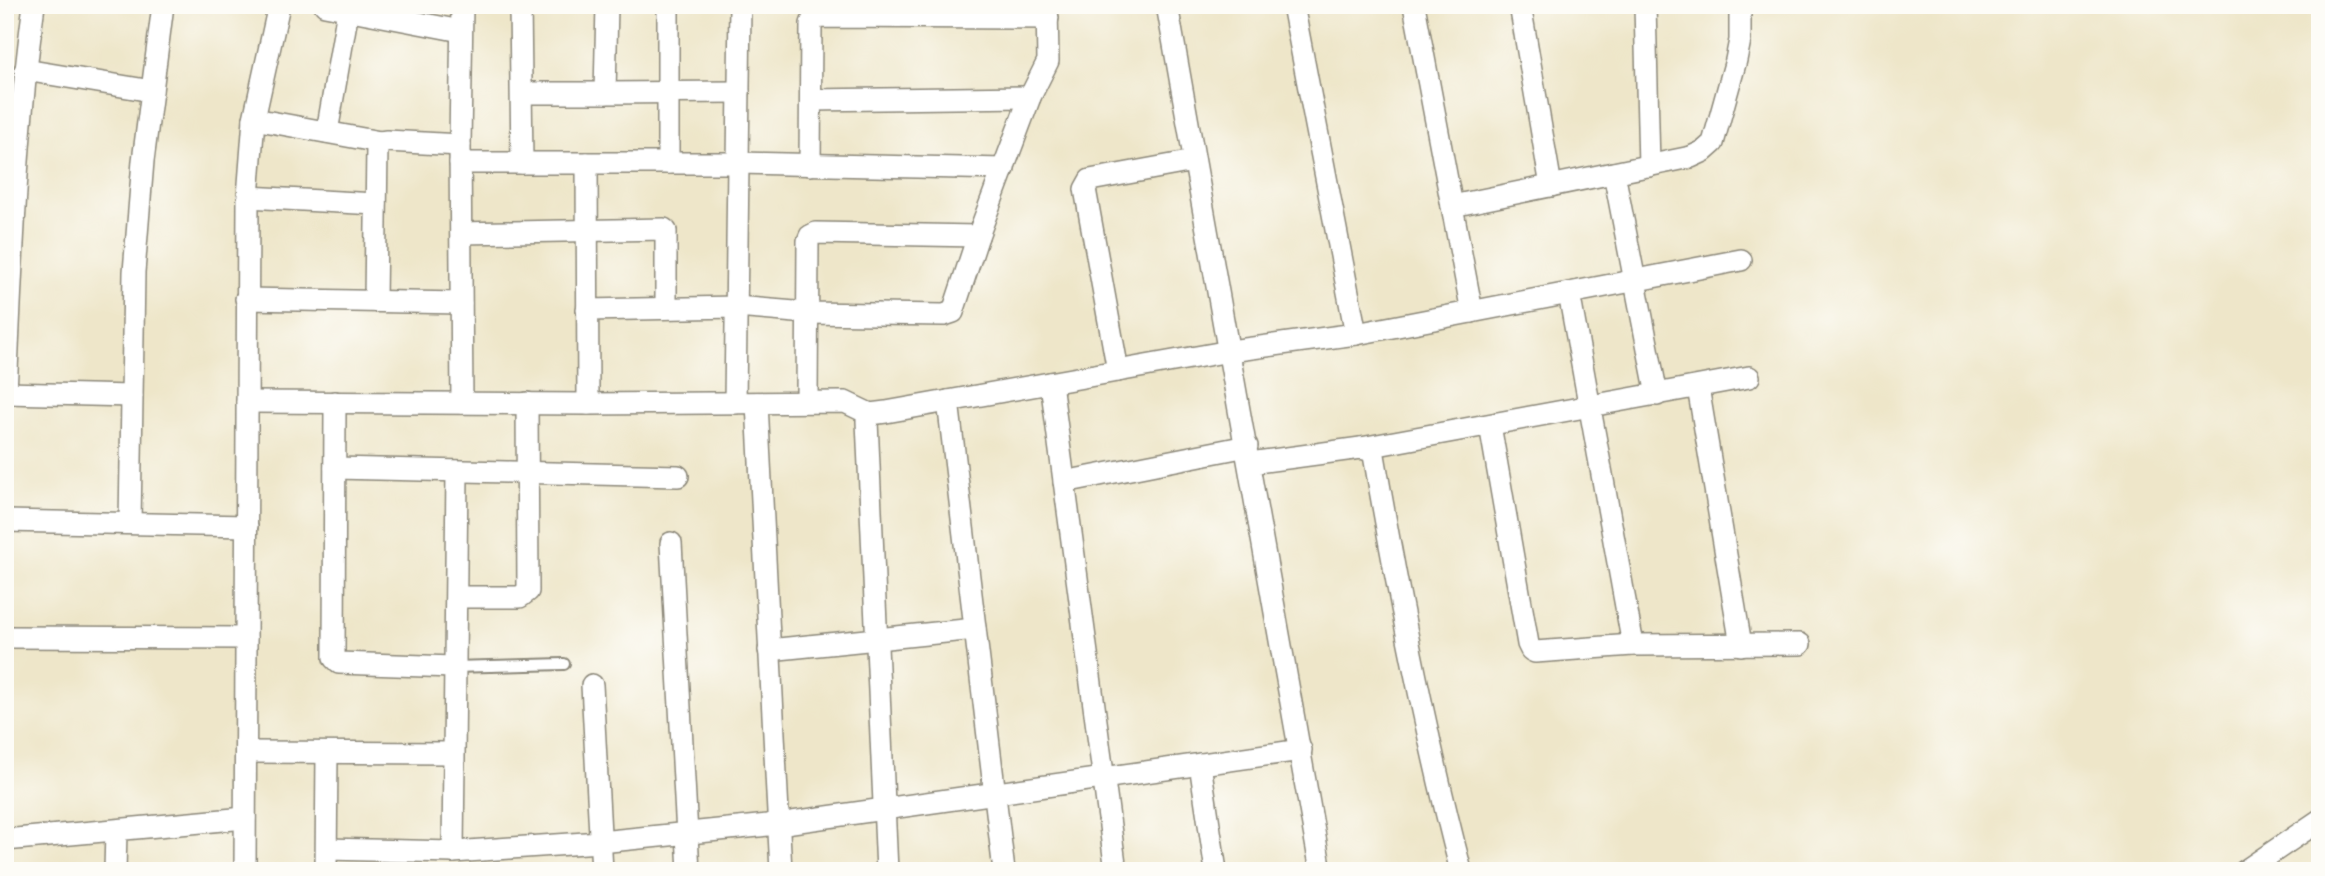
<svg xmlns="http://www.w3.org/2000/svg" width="2325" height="876" font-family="Caveat,sans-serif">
  <rect width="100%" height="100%" fill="#fdfcf7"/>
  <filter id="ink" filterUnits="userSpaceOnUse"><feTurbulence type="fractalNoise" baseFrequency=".0143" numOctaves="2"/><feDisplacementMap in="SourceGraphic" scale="14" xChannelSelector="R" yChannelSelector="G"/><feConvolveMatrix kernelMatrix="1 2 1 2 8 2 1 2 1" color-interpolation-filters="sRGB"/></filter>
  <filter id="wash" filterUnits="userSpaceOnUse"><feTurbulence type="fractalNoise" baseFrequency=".00686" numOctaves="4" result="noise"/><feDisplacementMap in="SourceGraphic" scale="28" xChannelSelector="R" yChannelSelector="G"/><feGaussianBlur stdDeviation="1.57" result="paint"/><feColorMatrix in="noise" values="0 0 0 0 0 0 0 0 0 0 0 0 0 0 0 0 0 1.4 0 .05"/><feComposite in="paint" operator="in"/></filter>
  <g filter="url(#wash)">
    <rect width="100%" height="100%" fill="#eee6c9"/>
  </g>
  <g filter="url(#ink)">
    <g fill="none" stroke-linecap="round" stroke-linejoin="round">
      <g stroke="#8c887a" stroke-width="14">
        <path id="lane" d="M453,667L564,664"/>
      </g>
      <g stroke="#8c887a" stroke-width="24">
        <g id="street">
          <path d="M325,5L461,31"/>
          <path d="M462,5L460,145L462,403"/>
          <path d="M520,5L522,163"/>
          <path d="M607,5L605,93L739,92"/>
          <path d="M668,5V163"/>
          <path d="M1167,5L1321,871"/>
          <path d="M1293,5L1356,334"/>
          <path d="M1414,5L1472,312"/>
          <path d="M1520,5L1551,186"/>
          <path d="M1645,5L1649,166"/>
          <path d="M25,70L152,91"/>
          <path d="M522,93H605"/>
          <path d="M811,100L1030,97"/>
          <path d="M254,119L380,142"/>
          <path d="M327,132L348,10"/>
          <path d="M460,163H738L1004,169"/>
          <path d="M587,163L588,404"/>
          <path d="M810,165L811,24L813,19L819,17L1048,18"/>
          <path d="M1614,173L1657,395"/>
          <path d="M248,197L376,204"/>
          <path d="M1452,206L1691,157L1704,151L1713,143L1736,60L1740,40V5"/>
          <path d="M461,233L664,229L666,231V308"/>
          <path d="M1569,293L1633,645"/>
          <path d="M246,299L461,303"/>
          <path d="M375,301L377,146L380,142L387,141L460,145"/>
          <path d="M587,310L736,307L807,313L944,315L953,312L978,236L1030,97L1048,61L1047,5"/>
          <path d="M1118,371L1085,189L1090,180L1194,161"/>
          <path d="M1051,383L1116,871"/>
          <path d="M1698,387L1741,645"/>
          <path d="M5,393L132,396"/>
          <path d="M6,393C12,263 16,134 34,5"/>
          <path d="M807,401L808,241L810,236L816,233L978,236"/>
          <path d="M948,401L1004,871"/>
          <path d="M247,402L588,404L845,402L870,414L886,412L1230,351L1356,334L1741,260"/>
          <path d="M335,402L334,658L339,663L453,667"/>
          <path d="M735,403L740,5"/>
          <path d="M757,403L781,871"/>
          <path d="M870,414L867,421L887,871"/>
          <path d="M1490,425L1528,644L1531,650L1535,652L1633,645L1800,644"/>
          <path d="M1361,448L1749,377"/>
          <path d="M1250,463L1361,448L1369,450L1374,455C1398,595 1425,733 1461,871"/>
          <path d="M335,468L678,476"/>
          <path d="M457,472L453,852L600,842L778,824L1301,750"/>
          <path d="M1064,482L1247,446"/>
          <path d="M5,521L247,526"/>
          <path d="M130,523L134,272L143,161L163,5"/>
          <path d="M671,543L689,871"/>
          <path d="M457,597H520L528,591L527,403"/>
          <path d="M5,637L246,638"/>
          <path d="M769,650L975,629"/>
          <path d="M592,685L602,871"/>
          <path d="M246,752L453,753"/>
          <path d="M1200,764L1216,871"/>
          <path d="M5,840L245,818"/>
          <path d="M327,849L453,852"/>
          <path d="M115,871L116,831"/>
          <path d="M245,871L248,197L254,119L279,5"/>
          <path d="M326,871L327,753"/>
          <path d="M2245,871L2320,820"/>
        </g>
      </g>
      <use href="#lane" stroke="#fff" stroke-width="10"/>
      <use href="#street" stroke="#fff" stroke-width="21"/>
    </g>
  </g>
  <rect width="2325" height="876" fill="none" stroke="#fdfcf7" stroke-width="28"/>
</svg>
